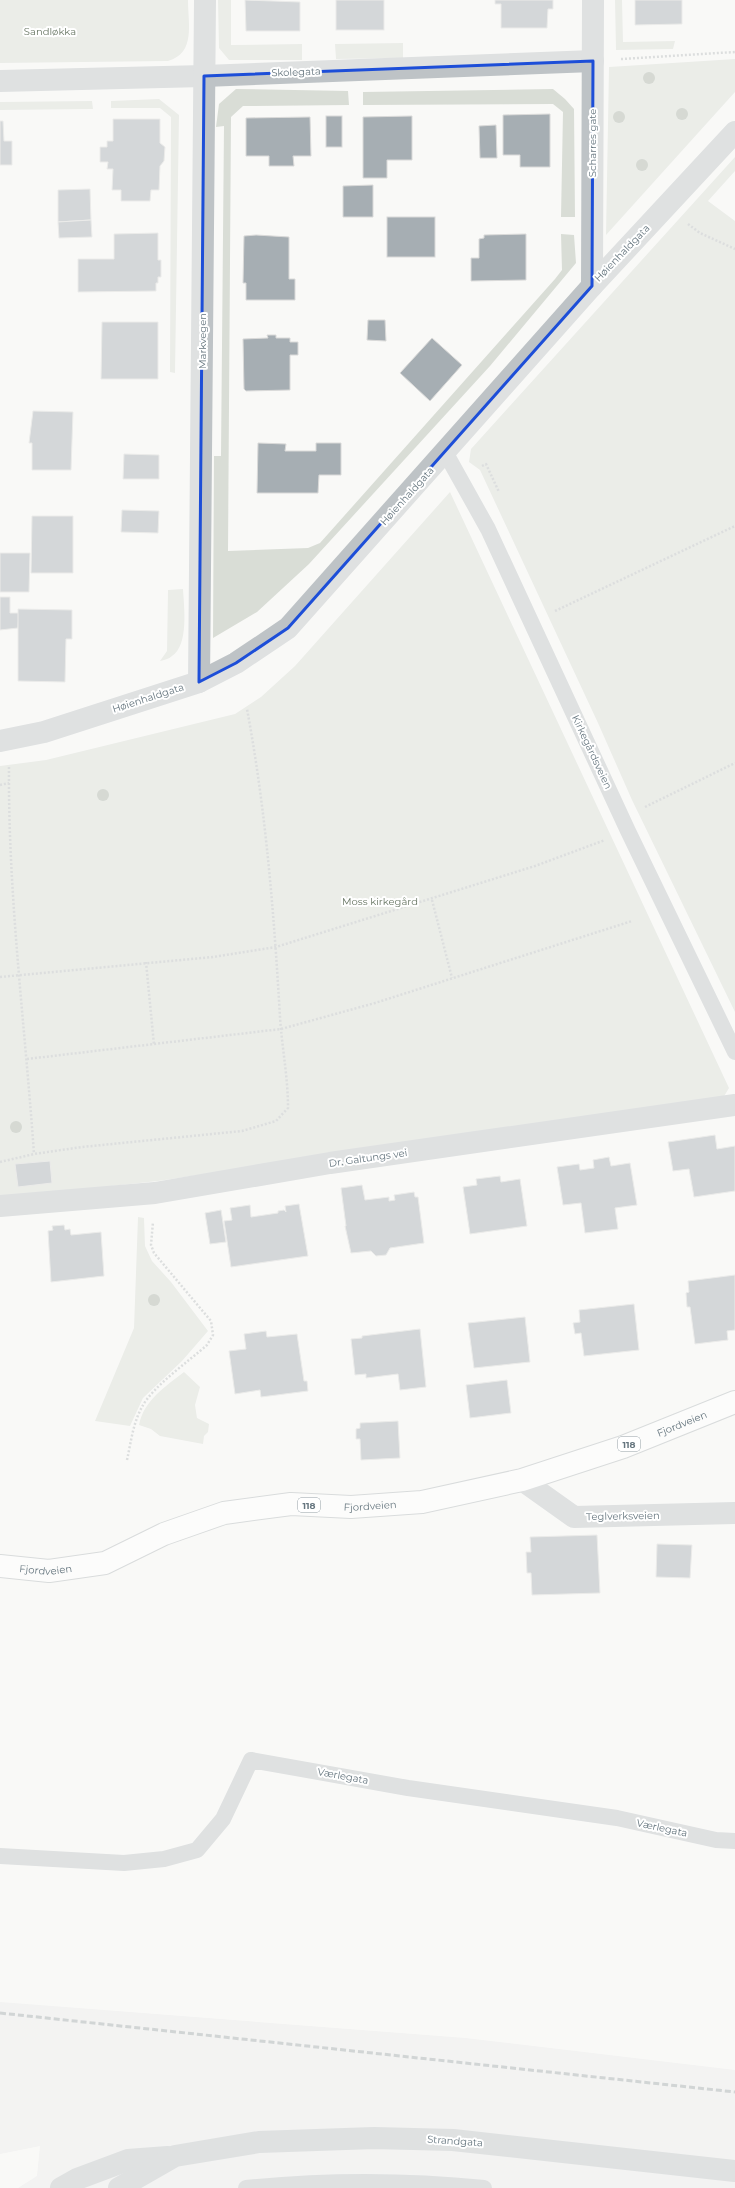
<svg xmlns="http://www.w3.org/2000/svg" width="735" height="2188" font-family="Montserrat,sans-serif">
  <rect width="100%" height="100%" fill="#f9f9f7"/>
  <path fill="#eaeaea" d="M0,2002L465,2038L735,2070V2188H18L37,2176L40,2146L0,2154Z"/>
  <g fill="#d9ddd6">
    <path d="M0,0H188C188,24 196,53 168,61L0,63Z"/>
    <path d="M218,0H231V45L302,44V60H229L219,48Z"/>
    <path d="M615,0H622L623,42L675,41L673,49L616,50Z"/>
    <path d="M403,43V58L336,59L335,44Z"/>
    <path d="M735,59V92L606,235L609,67Z"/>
    <path d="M236,89L348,91L349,105L243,106L231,117L228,551L308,548L320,543L555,279L562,270L561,234L574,235L576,263L490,366L309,564L257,612L213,638L214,456H221L224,126L216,127L219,104Z"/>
    <path d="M553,89L565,99L574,109L575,217H561L563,112L553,104L363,105V92Z"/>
    <path d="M159,99L179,115L175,373L170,372L171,117L160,108H111V101Z"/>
    <path d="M92,101L93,109L0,110V102Z"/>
    <path d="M735,157V171L708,201L735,221V1012L632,800L598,723L480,470L469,462L471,449Z"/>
    <path d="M450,492L729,1088L723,1098L158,1181L0,1198V766L46,760L235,714L261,697L295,666Z"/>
    <path d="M183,589C184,607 189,645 172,656C169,659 164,660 160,661L167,651L168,590Z"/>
    <path d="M138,1217L144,1218L145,1246L152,1261L171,1282L208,1331L182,1361L143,1398L130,1426L95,1421L134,1328Z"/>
    <path d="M184,1372L200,1387L195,1405L197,1418L209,1424L208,1432L204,1436L203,1444L160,1436L151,1429L139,1425C144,1400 165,1387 184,1372Z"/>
  </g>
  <g fill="#a6aeb3" stroke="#dadad9">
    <path d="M245,0L300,2V31H246Z"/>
    <rect x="336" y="0" width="48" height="30"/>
    <path d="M495,0H553V9H548L547,28H501V4H495Z"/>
    <path d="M635,0H682V24L635,25Z"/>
    <path d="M550,114V167H520V155H503V115Z"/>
    <rect x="326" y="116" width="16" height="31"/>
    <path d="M412,116V160H387V178H363V117Z"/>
    <path d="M310,117L311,156H293L294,166H269V156H246V118Z"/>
    <path d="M113,119H160V143L165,147L164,161L160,166L159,190H151L150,201H121V190H112L113,169H107L108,162H100V147H107V141H113Z"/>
    <path d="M0,121H3L4,141H12V165H0Z"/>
    <path d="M496,125L497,158H480L479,126Z"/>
    <path d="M373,185V217H343V186Z"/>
    <path d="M90,189L91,220L58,222V190Z"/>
    <rect x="387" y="217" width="48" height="40"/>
    <path d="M91,220L92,237L59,238L58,222Z"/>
    <path d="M158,233V260H161V277H158V283H156V291L78,292V259H114V234Z"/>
    <path d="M526,234V280L471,281V258H479V239L484,238V235Z"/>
    <path d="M256,235L289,237V279H295V300H246V283H243L244,236Z"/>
    <path d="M368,320H385L386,341L367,340Z"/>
    <path d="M102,322H158V379H101Z"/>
    <path d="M267,335H276V338H290V342H298V355H290V390L246,391L244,389L243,339L268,338Z"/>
    <path d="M432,338L462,365L430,401L400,373Z"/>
    <path d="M33,411L73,412L71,470H32V443H29Z"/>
    <path d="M258,443L286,444L285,451H316V443H341V475H319L318,493H257Z"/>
    <path d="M124,454L159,455V479H123Z"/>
    <path d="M122,510L159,511L158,533L121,532Z"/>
    <path d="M32,516H73V573H31Z"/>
    <path d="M0,553H30L29,592H0Z"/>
    <path d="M0,597H10V613H19L18,628L0,630Z"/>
    <path d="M18,609L72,610V639H66L65,682L18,681Z"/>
    <path d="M715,1135L717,1149L735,1146V1191L694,1197L689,1169L673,1171L668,1142Z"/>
    <path d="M609,1157L611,1166L630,1163L637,1205L615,1208L618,1229L585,1233L581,1203L563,1205L557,1167L579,1164L580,1170L594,1168L593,1160Z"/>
    <path d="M50,1161L52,1183L18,1187L15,1164Z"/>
    <path d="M500,1176L501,1182L520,1179L527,1226L470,1234L463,1187L477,1185L476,1179Z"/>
    <path d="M362,1185L365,1200L389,1197V1201L395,1200L394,1195L414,1192L415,1197H418L424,1243L390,1248L386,1255L376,1256L371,1251L351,1253L345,1226H346L341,1188Z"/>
    <path d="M299,1204L308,1256L231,1267L224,1221L232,1220L230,1208L250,1205L251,1217L278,1213V1211L284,1210L286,1212L285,1206Z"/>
    <path d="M221,1210L226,1242L210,1244L205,1213Z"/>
    <path d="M64,1225L65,1230L70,1229L71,1235L101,1232L104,1276L51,1282L48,1231L53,1230L52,1226Z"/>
    <path d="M735,1275V1330L727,1331L728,1340L695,1344L690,1307H687L686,1293L689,1292L688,1281Z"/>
    <path d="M634,1304L639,1350L584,1356L581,1333L575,1334L573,1323L580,1322L579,1310Z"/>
    <path d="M525,1317L530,1362L474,1368L468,1323Z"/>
    <path d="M420,1329L426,1387L400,1390L398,1374L366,1378V1374L355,1375L351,1339L362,1338V1336Z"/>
    <path d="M266,1331L267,1337L297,1334L304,1381H307L308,1391L261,1397L260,1390L235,1394L229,1351L246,1349L244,1334Z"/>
    <path d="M507,1380L511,1413L470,1418L466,1385Z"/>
    <path d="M398,1421L400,1458L361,1460L360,1439H356V1429L360,1428V1423Z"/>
    <path d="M597,1535L600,1593L532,1595L531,1573H527L526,1552H531L530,1537Z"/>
    <path d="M657,1544L692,1545L690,1578L656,1577Z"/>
  </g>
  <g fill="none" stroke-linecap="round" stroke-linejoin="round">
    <g stroke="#b2b8bb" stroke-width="24">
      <g id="primary">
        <path id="s1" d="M0,1566L49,1571L105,1563L164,1534L224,1513L291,1504L351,1507L422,1502L522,1480L623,1447L735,1402"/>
      </g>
    </g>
    <g stroke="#b9bdbf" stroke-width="2.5" stroke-dasharray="2 2" stroke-linecap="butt">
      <path d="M621,59L735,52"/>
      <path d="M688,224L700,233L735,249"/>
      <path d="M482,466L486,464L499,492"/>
      <path d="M555,611L735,526"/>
      <path d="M9,767C8,896 25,1025 34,1154"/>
      <path d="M0,785L9,783"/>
      <path d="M645,807L735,763"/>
      <path d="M432,900L452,978"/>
      <path d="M146,962L154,1045"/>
      <path d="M0,977L213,957L276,947L535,866L605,840"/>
      <path d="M27,1059L281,1029L375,1003L632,921"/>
      <path d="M0,1162L34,1154L82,1147L242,1131L276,1121L288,1108C288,1077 282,1048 280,1017C274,914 266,811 247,709"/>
      <path d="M127,1460C131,1442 133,1423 142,1407C152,1387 189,1361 207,1345L213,1335L211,1321L154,1253L151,1245L153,1222"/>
    </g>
    <g stroke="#bec3c6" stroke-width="16">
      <path d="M445,452L488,529L628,831L735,1052"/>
      <path d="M0,1856L124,1863L164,1859L197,1850L223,1819L251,1760L408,1788L617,1818L716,1840L735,1841"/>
      <path d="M246,2188C326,2180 405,2180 484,2188"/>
    </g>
    <g stroke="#bec3c6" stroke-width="22">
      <path d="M0,81L204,76L593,61"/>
      <path d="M592,286L593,0"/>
      <path d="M199,682L205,0"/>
      <path d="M0,1206L155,1193L330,1163L735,1105"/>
      <path d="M522,1480L574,1517L735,1513"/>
      <path d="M61,2188L77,2179L128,2160L168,2157"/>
      <path d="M119,2188L175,2156L259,2142L374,2138L453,2140L735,2171"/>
    </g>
    <path stroke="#bec3c6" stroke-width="22" d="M0,741L44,732L199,682L236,663L288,628L592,286L735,132"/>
    <use href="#primary" stroke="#fff" stroke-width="22"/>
    <path stroke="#a1a8ac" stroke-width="3" stroke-dasharray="6 3" stroke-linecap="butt" d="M0,2013L735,2092"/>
  </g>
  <g fill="#aab2a7">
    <circle cx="649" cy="78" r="6"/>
    <circle cx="682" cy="114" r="6"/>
    <circle cx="619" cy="117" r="6"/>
    <circle cx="642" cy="165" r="6"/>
    <circle cx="103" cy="795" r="6"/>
    <circle cx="16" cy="1127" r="6"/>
    <circle cx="154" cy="1300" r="6"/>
  </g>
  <path d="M0 0H735V2188H0ZM593,61L592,286L288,628L236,663L199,682L204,76Z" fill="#f9f9f7" fill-opacity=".55" fill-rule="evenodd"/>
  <path fill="none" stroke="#1d4ed8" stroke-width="3" stroke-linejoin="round" d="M593,61L592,286L288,628L236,663L199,682L204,76Z"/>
  <g text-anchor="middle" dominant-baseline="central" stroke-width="4" stroke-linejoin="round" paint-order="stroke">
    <g fill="#fff" stroke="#949fa5" stroke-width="1">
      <rect x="618" y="1437" width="22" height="14" rx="3"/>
      <rect x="298" y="1498" width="22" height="14" rx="3"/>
    </g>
    <g font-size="9" font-weight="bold" fill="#66767f">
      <text x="629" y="1444">118</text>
      <text x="309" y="1505">118</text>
    </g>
    <g font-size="10" fill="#697765" stroke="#fff">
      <text x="50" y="31">Sandløkka</text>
      <text x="380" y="901">Moss kirkegård</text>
    </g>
    <g font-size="10" fill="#66767f" stroke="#fff">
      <text transform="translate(296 72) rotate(-2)">Skolegata</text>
      <text transform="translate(592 143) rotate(-90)">Scharres gate</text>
      <text transform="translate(622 253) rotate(-46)">Høienhaldgata</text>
      <text transform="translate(202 341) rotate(-90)">Markvegen</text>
      <text transform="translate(407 496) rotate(-48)">Høienhaldgata</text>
      <text transform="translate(148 698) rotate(-18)">Høienhaldgata</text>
      <text transform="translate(592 752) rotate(65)">Kirkegårdsveien</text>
      <text transform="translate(368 1158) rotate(-8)">Dr. Galtungs vei</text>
      <text stroke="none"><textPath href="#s1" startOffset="706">Fjordveien</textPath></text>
      <text stroke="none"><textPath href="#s1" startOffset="382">Fjordveien</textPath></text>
      <text transform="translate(623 1516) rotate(-1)">Teglverksveien</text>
      <text stroke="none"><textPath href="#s1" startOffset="46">Fjordveien</textPath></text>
      <text transform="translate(343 1776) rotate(10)">Værlegata</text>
      <text transform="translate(662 1828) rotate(12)">Værlegata</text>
      <text transform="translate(455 2141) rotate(4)">Strandgata</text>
    </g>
  </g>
</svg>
